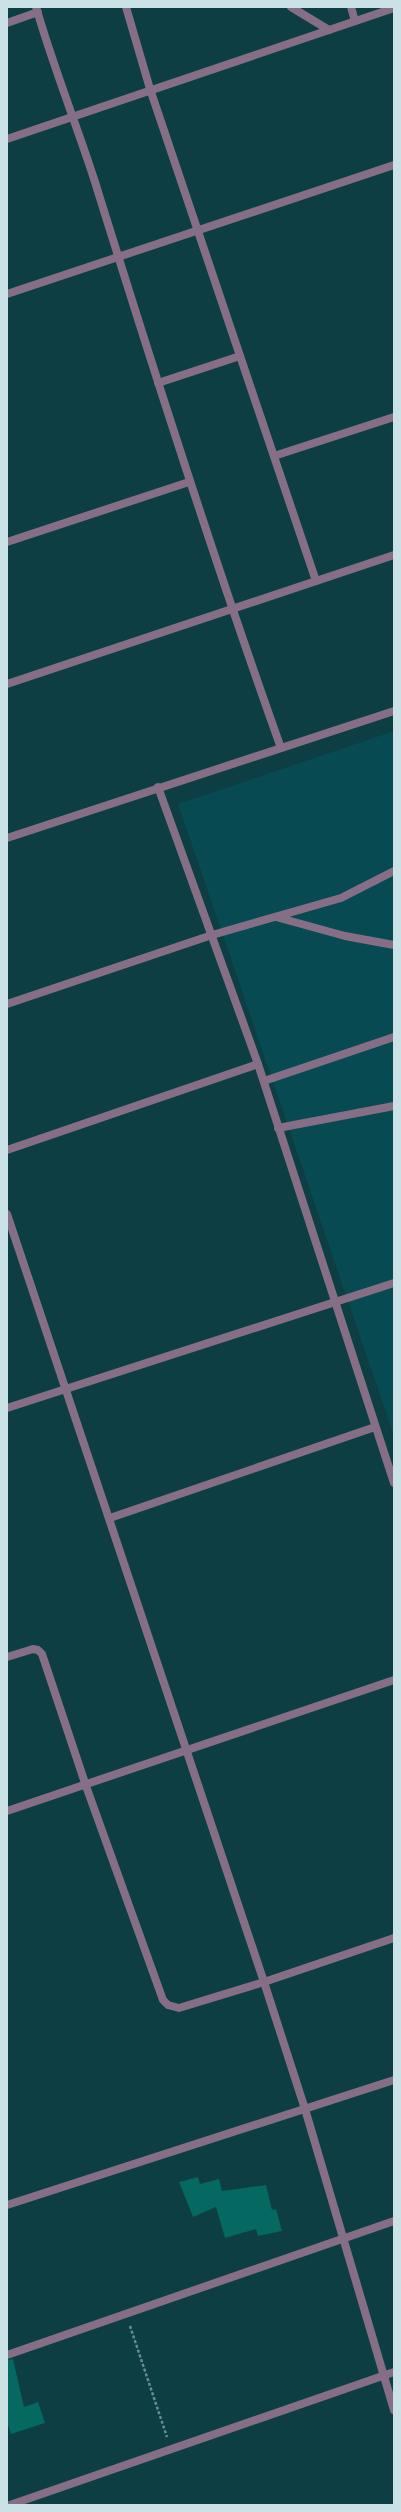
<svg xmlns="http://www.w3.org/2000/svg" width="401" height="2512" font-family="Commissioner,sans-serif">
  <rect width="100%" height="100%" fill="#0c3e43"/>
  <path fill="#074a51" d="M394,731V1436L178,804Z"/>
  <g fill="#056861">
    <path d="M198,2177L200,2184L219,2179L222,2191L266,2185L272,2210L276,2209L282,2231L258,2236L256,2229L225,2238L216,2207L193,2217L179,2182Z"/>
    <path d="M13,2359L24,2407L38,2402L45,2423L11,2434L7,2422V2360Z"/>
  </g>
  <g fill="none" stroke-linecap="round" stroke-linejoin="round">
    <path stroke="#678d91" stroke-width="2.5" stroke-dasharray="3 2" stroke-linecap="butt" d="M130,2326L167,2437"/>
    <g stroke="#866f86" stroke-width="8">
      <path d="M36,7C53,66 76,123 95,182C154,372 214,561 281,748"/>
      <path d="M126,7L150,89L316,581"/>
      <path d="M291,7L329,30"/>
      <path d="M351,7L355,21"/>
      <path d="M7,23L38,12"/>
      <path d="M7,139L394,8"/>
      <path d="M7,294L394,165"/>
      <path d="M158,383L240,356"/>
      <path d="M274,456L394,417"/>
      <path d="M7,542L189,482"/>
      <path d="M7,684L394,555"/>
      <path d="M158,787L258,1064L394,1483"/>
      <path d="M276,917L345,936L394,945"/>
      <path d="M7,1004L212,935L341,898L394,871"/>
      <path d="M264,1081L394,1037"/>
      <path d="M278,1128L394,1106"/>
      <path d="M7,1150L258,1064"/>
      <path d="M7,1214L264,1982L305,2109L394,2410"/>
      <path d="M7,1408L394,1283"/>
      <path d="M110,1518L375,1427"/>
      <path d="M7,1657L33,1649L38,1650L42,1654L86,1786L163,2000L168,2005L179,2008L264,1982L394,1938"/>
      <path d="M7,1811L394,1680"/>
      <path d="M7,2205L394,2080"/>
      <path d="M7,2355L394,2221"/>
      <path d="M10,2505L394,2372"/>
    </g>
    <path stroke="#866f86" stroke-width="8" d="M7,838L394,711"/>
  </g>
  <rect width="401" height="2512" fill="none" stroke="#cae2e5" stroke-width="16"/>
</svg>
